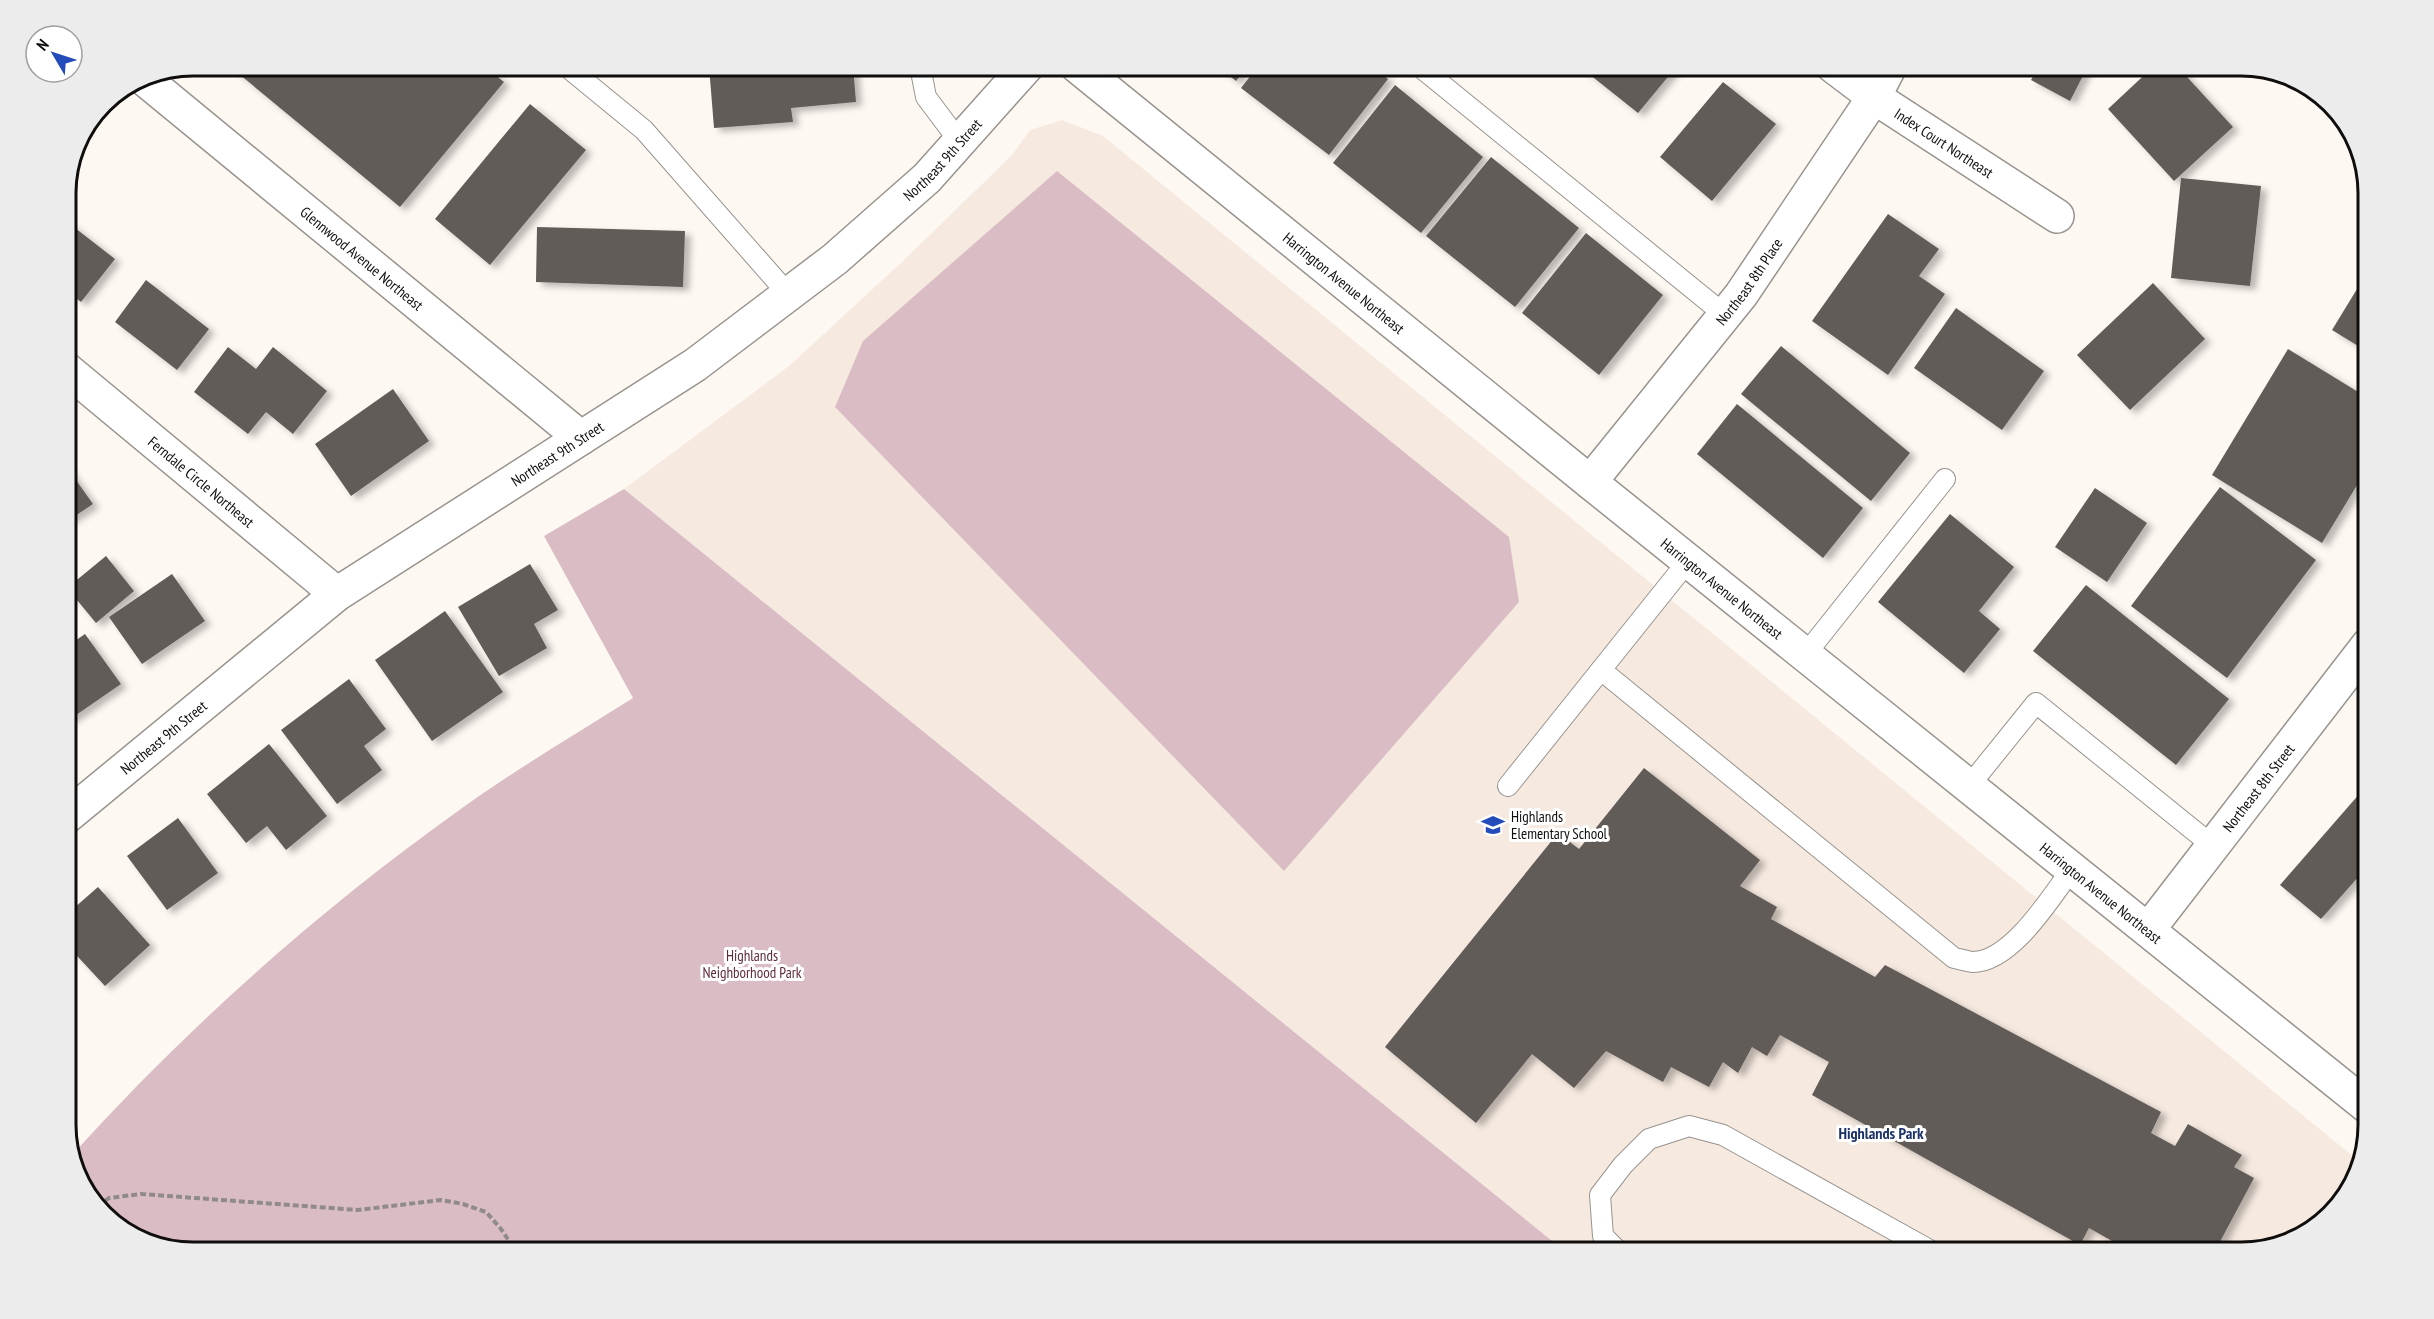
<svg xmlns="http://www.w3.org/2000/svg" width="2434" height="1319" font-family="'PT Sans Narrow',sans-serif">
  <defs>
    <filter id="shadow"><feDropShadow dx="6" dy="4" stdDeviation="3" flood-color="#0004"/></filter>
  </defs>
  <rect width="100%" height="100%" fill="#fef8f2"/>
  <path fill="#f6eae0" d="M1062,120L1103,136L2360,1162L2355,1182L2311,1232L2241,1253H1567L624,489L789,366L903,261L1012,155L1030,130Z"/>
  <g fill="#dabdc4">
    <path d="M1057,171L1509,537L1519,602L1284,871L835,407L863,341Z"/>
    <path d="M624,489L1567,1253H193L137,1240L88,1197L73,1154C189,1026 318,911 458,811C515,770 574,735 633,698L544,536Z"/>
  </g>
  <g fill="#625b59" filter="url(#shadow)">
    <path d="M235,66H484L504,82L400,207L233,69Z"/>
    <path d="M709,66H853L856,102L791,108L793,122L714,128Z"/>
    <path d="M1217,66H1248L1236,81Z"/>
    <path d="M1258,66H1371L1388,79L1329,155L1241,88Z"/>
    <path d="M1579,66H1677L1638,113Z"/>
    <path d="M2039,66H2088L2070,101L2031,80Z"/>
    <path d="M2154,66H2177L2233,127L2174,181L2108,109Z"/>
    <path d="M1723,82L1776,124L1712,201L1660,157Z"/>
    <path d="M1395,85L1483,157L1421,233L1333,163Z"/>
    <path d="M530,104L586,150L490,265L435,219Z"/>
    <path d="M1491,157L1579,228L1515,307L1426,236Z"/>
    <path d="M2181,178L2261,186L2250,286L2171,278Z"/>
    <path d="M1888,214L1939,249L1919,276L1945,294L1888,375L1812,321Z"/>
    <path d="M66,221L115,259L81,302L66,290Z"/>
    <path d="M537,227L685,231L683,287L536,282Z"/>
    <path d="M1586,233L1663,295L1599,375L1522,313Z"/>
    <path d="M2368,271V352L2332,330Z"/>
    <path d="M146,280L209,329L177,370L115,322Z"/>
    <path d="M2153,283L2205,339L2130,410L2077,355Z"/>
    <path d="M1956,308L2044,371L2002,430L1914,368Z"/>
    <path d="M1781,346L1910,453L1871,501L1741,394Z"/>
    <path d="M228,347L256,369L273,347L327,391L293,434L266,412L248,434L194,392Z"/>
    <path d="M2288,349L2368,398V467L2322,543L2212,475Z"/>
    <path d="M393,389L429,441L351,496L315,444Z"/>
    <path d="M1737,404L1863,508L1823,558L1697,454Z"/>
    <path d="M66,466L93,504L66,522Z"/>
    <path d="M2220,487L2316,560L2227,678L2131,606Z"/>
    <path d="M2095,488L2147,523L2107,582L2055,547Z"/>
    <path d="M1950,514L2014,567L1979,611L2000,629L1964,673L1878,602Z"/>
    <path d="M106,556L134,591L96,623L67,588Z"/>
    <path d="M530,564L558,610L534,624L547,648L499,676L458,607Z"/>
    <path d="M172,574L205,621L142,664L109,617Z"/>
    <path d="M2086,585L2229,699L2176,765L2033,651Z"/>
    <path d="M445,611L503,692L432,741L375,660Z"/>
    <path d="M85,634L121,684L66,722V647Z"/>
    <path d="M349,679L386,729L364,746L382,770L337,804L281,730Z"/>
    <path d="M269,744L327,816L286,850L267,826L246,843L207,794Z"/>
    <path d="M1644,768L1760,860L1740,886L1777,907L1771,919L1875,977L1885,965L2161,1112L2151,1133L2175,1146L2188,1124L2242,1155L2234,1167L2254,1178L2214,1253H2118L2121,1246L2089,1228L2080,1245L1812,1095L1829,1062L1780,1035L1767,1056L1752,1047L1738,1073L1723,1062L1709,1087L1671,1067L1663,1082L1606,1051L1574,1088L1532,1054L1476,1123L1385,1047L1558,833L1579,849Z"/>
    <path d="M2368,784V866L2321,919L2280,885Z"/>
    <path d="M178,818L218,873L167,910L127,856Z"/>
    <path d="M98,887L150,945L105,986L66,944V915Z"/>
  </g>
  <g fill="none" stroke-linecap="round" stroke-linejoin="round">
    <g stroke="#98938d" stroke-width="22">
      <g id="lane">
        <path d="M566,66L644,130L789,295"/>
        <path d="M920,66L926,97L959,141"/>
        <path d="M1419,66L1725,315"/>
        <path d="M1805,655L1945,479"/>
        <path d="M1601,670L1954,958C1960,959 1966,961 1972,962C2011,963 2051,897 2072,869"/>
        <path d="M1508,786L1688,561"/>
        <path d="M1969,786L2036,703L2213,846"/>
        <path d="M1620,1253L1603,1236L1600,1195L1623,1165L1649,1139L1689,1126L1723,1135L1935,1253"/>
      </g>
    </g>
    <g stroke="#98938d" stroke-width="36">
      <g id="street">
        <path id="s1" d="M1077,66L1590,482L2368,1107"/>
        <path id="s2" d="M1833,66L1874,97L2057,216"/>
        <path id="s3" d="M142,77L581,438"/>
        <path id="s4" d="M66,369L337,594"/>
        <path id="s5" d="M1590,482L1741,295L1874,97L1890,66"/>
        <path id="s6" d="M66,817L337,594L695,365L835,259L927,178L1027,66"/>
        <path id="s7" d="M2148,930L2368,645"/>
      </g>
    </g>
    <path stroke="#908b88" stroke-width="4" stroke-dasharray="6 3" stroke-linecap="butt" d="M98,1206L109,1198L141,1194L358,1210L441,1200L463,1204L486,1212L501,1229L517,1253"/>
    <use href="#lane" stroke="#fff" stroke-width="20"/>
    <use href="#street" stroke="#fff" stroke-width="33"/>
  </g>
  <defs>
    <g id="school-bare" transform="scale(1.8)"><path d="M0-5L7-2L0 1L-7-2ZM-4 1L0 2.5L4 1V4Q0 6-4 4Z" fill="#234bba" stroke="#fff" stroke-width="2.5" paint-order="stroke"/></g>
  </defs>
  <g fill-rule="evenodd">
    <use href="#school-bare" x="1493" y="825"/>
  </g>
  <g text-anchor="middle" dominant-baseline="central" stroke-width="6" stroke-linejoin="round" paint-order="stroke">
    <g font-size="15" fill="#100e0d" stroke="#fff">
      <text stroke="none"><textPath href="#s2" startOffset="135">Index Court Northeast</textPath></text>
      <text stroke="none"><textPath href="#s6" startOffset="1098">Northeast 9th Street</textPath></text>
      <text stroke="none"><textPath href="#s3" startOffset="285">Glennwood Avenue Northeast</textPath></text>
      <text stroke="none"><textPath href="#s5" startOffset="256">Northeast 8th Place</textPath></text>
      <text stroke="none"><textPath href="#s1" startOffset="344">Harrington Avenue Northeast</textPath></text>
      <text stroke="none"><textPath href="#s6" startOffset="612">Northeast 9th Street</textPath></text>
      <text stroke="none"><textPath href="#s4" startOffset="176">Ferndale Circle Northeast</textPath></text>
      <text stroke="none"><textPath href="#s1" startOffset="830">Harrington Avenue Northeast</textPath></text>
      <text stroke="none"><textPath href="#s6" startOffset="126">Northeast 9th Street</textPath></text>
      <text stroke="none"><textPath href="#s7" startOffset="180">Northeast 8th Street</textPath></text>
      <text stroke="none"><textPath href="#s1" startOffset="1316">Harrington Avenue Northeast</textPath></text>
    </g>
    <g font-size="15" fill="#100e0d" stroke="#fff" text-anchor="start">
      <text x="1511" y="816">Highlands<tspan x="1511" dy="17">Elementary School</tspan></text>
    </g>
    <g font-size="15" fill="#5f2a3c" stroke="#fff">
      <text x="752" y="955">Highlands<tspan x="752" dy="17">Neighborhood Park</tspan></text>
    </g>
    <g font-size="16" font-weight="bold" fill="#1c3269" stroke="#fff">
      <text x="1881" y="1133">Highlands Park</text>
    </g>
  </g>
  <path d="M0 0H2434V1319H0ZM193 76H2241A117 117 0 0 1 2358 193V1125A117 117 0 0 1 2241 1242H193A117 117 0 0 1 76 1125V193A117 117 0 0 1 193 76Z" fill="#ececec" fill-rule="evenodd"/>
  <path fill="none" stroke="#100e0d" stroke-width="3" d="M193 76H2241A117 117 0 0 1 2358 193V1125A117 117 0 0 1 2241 1242H193A117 117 0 0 1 76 1125V193A117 117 0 0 1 193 76Z"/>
  <g transform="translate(54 54) rotate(309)"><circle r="28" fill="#ffffff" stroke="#9f9f9e" stroke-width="1.5"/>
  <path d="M0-4.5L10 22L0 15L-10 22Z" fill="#234bba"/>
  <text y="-9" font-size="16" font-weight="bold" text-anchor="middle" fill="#100e0d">N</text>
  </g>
</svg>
